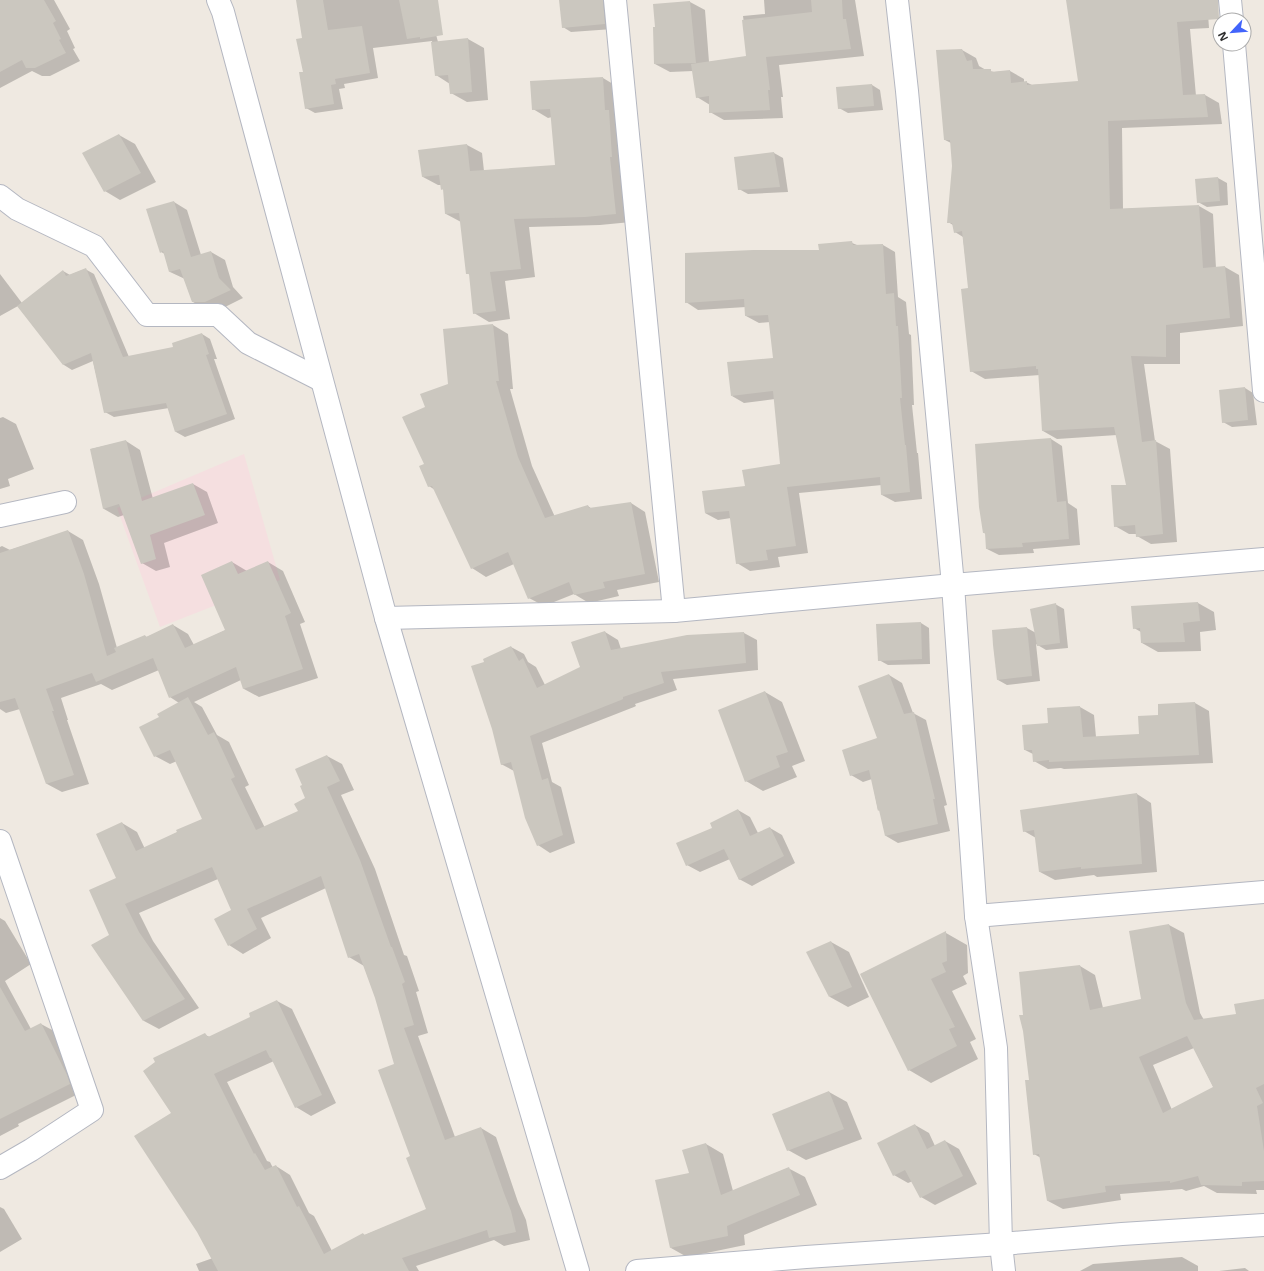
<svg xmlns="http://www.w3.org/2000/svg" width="1264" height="1271" font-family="'Open Sans',sans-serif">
  <rect width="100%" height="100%" fill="#efe9e1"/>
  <path fill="#f5dfe0" d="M244,454L280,580L160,627L117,508Z"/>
  <g fill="#0003" fill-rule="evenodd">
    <path d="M0,0H54L70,29L67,31L75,48L73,49L80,61L50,76H42L32,71L0,88Z"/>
    <path d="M297,0H427L438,42L468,39L484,48L488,100L467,102L451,93L450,84L436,75L432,41L373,48L378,78L344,84L345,88L339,89L343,109L315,113L306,108L303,39Z"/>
    <path d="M560,0H612L613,29L571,32L563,27Z"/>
    <path d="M764,0H856H855L864,56L779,65L783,97H781L783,118L724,120L710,112V105L697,97L693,71L670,72L655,64L690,2L705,10L709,62L748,57L743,16L765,14Z"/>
    <path d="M1069,0H1207L1209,28L1190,29L1196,96L1205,95L1219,103L1222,124L1122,128L1123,209L1199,206L1213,214L1216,268L1225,267L1239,275L1243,326L1180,333V364H1144L1155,441L1170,449L1177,542L1151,544L1137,536L1136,534H1129L1115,526L1127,485L1117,435L1057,439L1043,431L1040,375L985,379L971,371L969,289L963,237L955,232L953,225L948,222L953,166L951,143L945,140L962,50L976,58L979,66L986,70L994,72L1010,71L1024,79V83L1026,82L1032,85L1079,82Z"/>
    <path d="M603,78L618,87L631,222L600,225L529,227L535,277L505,281L510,319L489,322L474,313L470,275L467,273L461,222L446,214L444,190L442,189L441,185H438L423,177L420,151L467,145L482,153L484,171L556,166L552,117L548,118L533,109L531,82Z"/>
    <path d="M872,85L880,90L883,110L848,113L839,108Z"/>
    <path d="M119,135L135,144L156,182L120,200L105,191Z"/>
    <path d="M774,153L783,158L788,192L748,194L739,189Z"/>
    <path d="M1218,178L1227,183L1228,205L1207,207L1198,202Z"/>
    <path d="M174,202L187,210L201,255L211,252L225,260L233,287L243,298L219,310H207L193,302L185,279L170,272L165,254L161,252Z"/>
    <path d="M852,243L857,245H883L895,252L898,297L906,302L909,334L911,335L914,405H912L917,453H918L922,499L895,502L882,495V485L799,493L808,553L778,557L780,567L750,571L737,563L731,518L718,520L705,513L781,465L775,399L744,403L732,396L774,359L770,322L759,323L746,316V307L698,310L686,302L820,251Z"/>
    <path d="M85,269L94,274L129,357L174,348L202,334L210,339L217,359H214L235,419L185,437L176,432L169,408L114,417L105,412L93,361L72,370L64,365L18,306L0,316V274L22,303L63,271L70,275Z"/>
    <path d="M493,325L508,334L513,389H510L532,466L555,517L588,506L592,509L631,503L645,512L659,582L617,590L619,596L589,603L574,594L544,606L529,598L514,564L486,577L472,568L435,490L429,486L426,465V407L449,385L444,330Z"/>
    <path d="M1245,388L1253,393L1257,425L1232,427L1223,422Z"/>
    <path d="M3,417L16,424L34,469L8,479L10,486L0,489V418Z"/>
    <path d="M1051,439L1062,446L1068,503L1077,509L1080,545L1033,549L1034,553L999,555L987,549L986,534L984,533Z"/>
    <path d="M126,441L140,450L153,499L193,484L207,492L218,523L164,543L170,567L156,571L142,563L124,515L118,517L104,509L91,449Z"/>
    <path d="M68,531L83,540L99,584L117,648L145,636L147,637L173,625L188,634L194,645L226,630L232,562L247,571L268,562L283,571L305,622L300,624L318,678L259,697L244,689L241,680L194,702L202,707L217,735L229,742L249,785L245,787L265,828L299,812L327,756L342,764L354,790L341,795L375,869L404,955L407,956L419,991L416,992L428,1033L418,1036L455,1137L481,1128L496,1137L518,1202L526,1220L530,1240L504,1246L494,1240L416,1266L419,1271H199L196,1264L213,1258L172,1113L205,1035L210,1037L252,1017L277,1001L292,1009L336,1103L311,1116L296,1107L274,1061L227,1082L267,1161L270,1162L273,1168L276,1166L290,1175L309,1213L314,1216L332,1251L363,1234L365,1235L427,1210L411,1157L395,1065L376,998L364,966L349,957L326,888L261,918L271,938L243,954L229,945L232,910L218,879L139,913L153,941L199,1008L159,1029L144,1021L92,945L111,936L122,823L137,832L145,849L203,819L177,761L170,764L155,756L160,717L179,703L170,697L159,670L112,690L101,684L61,698L68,720H67L89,784L62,792L47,784L20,709L6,713L0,709V547L2,546L10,550Z"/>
    <path d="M1198,603L1214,612L1216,630L1200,632L1201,651L1158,652L1142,643L1141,632L1134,628Z"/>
    <path d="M1055,604L1064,609L1068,648L1046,650L1036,644L1040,681L1007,685L998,680L1027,628L1036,633Z"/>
    <path d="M921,623L929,628L930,664L888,665L879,660Z"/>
    <path d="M605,632L618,640L621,649L744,633L757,640L758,670L673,679L677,690L635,704L636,706L634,707L542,743L552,782L561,787L575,843L550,853L538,845L514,771L501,764L485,662L511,647L524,654L528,662L536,667L545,685L581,668Z"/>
    <path d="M889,675L902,683L913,713L926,720L947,805L944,806L950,831L898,843L886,836L881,811L878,810L872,779L863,782L851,775L879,739Z"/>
    <path d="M765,692L782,702L805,761L792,766L797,777L763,791L746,781Z"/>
    <path d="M1195,703L1209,711L1213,763L1064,769L1061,768L1048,769L1034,761L1033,754L1025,750L1050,724L1048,709L1080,707L1094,715L1096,737L1140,735L1160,715Z"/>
    <path d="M1137,794L1151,803L1157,872L1097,877L1094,875L1055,880L1040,872L1036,838L1024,831Z"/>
    <path d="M738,810L750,817L758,833L770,828L782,835L795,863L752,886L739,879L730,859L700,872L687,865Z"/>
    <path d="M0,918L5,921L31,964L5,981L31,1029L41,1024L54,1031L82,1092L18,1124L19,1126L0,1136Z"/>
    <path d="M1169,925L1184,933L1200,1013L1204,1020L1237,1015L1264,1000V1190H1256L1257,1194L1217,1193L1204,1186L1186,1191L1182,1189L1120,1194L1121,1200L1063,1209L1048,1201L1041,1158L1034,1154L1030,1081L1024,1015L1080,966L1095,975L1103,1008L1142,1000L1130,932ZM1194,1048L1214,1088L1172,1110L1153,1065Z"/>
    <path d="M946,933L967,945L968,973L963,976L967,984L952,991L976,1039L970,1042L978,1059L931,1083L909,1070L861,974Z"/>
    <path d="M831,942L849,952L869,997L848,1007L830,997Z"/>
    <path d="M829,1092L847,1102L862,1139L806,1160L788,1150Z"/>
    <path d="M915,1125L929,1133L935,1146L945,1141L959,1149L977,1184L935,1205L921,1197L913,1181L908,1183L894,1175Z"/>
    <path d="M706,1144L723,1154L733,1191L788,1168L805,1177L817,1205L744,1235L745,1245L687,1257L671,1248L690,1173Z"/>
    <path d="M0,1207L4,1209L22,1239L0,1252Z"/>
    <path d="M1182,1257L1198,1266V1271H1080L1093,1264Z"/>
    <path d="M1245,1268L1249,1271H1219Z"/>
  </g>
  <g fill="#cbc7bf" fill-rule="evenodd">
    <path d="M0,0H44L56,21L53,23L61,39L59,40L66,53L35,68H26L22,60L0,72Z"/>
    <path d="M296,0H323L328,30L362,26L370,73L335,79L336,84L331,85L334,104L305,109L299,72H303L296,39L302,38Z"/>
    <path d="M399,0H438L443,35L420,39V37L407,39Z"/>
    <path d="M559,0H603L605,24L562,28Z"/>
    <path d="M811,0H842L843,19H846L851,49L766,57L770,90H768L770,110L709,113V96L696,98L691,64L746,56L742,20L812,12Z"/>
    <path d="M1066,0H1218L1219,19L1177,22L1183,95L1205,94L1208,117L1108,121L1110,209L1199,205L1203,268L1225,266L1230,318L1166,325V357L1131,356L1142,442L1156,440L1163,534L1136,537L1135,525L1114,527L1111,485H1126L1114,427L1042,431L1038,369H1036V366L970,372L961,289L968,288L962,231L954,233L952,223H947L952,166L950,140H944L936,50L962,49L967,61L972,60L973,69H991V72L1010,70L1011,83L1027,81V85L1078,81Z"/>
    <path d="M690,1L696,63L654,64L653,27H655L653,4Z"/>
    <path d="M468,38L472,92L450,94L448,75L435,76L431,42Z"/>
    <path d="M603,77L605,110H609L612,157H610L616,214L585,217L514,219L521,269L490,272L496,311L473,314L469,274H466L459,213L445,214L443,189L441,190L439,175L422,177L418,150L467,144L470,171L555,165L550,109L532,110L530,81Z"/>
    <path d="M872,84L874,106L838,109L836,87Z"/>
    <path d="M119,134L141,173L104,192L82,153Z"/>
    <path d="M774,152L780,187L738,190L734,157Z"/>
    <path d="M1218,177L1220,201L1197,203L1195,179Z"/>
    <path d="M174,201L191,257L211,251L219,278L231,290L205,302H192L180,269L169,272L163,251L160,253L146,209Z"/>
    <path d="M852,241L853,245L883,244L886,294L894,293L896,326H898L902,398H900L905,445H906L910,492L881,495L880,477L787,487L796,546L766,550L768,560L736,564L729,511L705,513L702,491L745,486L742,470L780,464L773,391L731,396L727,362L773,358L768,315L745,316L744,299L685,303V253L753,250H819L818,244Z"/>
    <path d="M86,268L123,357L173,347L172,343L202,333L209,354L206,355L227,414L175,432L166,403L104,413L91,353L63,365L17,306L63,270L66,276Z"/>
    <path d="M493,324L499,381H496L518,457L545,518L588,505L589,508L631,502L645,574L603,582L605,588L574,595L569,582L528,599L508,552L471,569L432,486L428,487L419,466L424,464L402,417L425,407L420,394L448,384L443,329Z"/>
    <path d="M1245,387L1248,420L1222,423L1219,390Z"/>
    <path d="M1051,438L1057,502L1066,501L1069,539L1022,543L1023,547L986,549L985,533H983L979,507L975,444Z"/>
    <path d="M126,440L142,501L193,483L205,515L150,535L156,559L141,564L119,504L103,509L90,449Z"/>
    <path d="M68,530L84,574L107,656L116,652L114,648L145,635L146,637L173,624L185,648L225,630L201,575L232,561L238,574L268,561L291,613L285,616L303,669L243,689L236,667L169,698L153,658L96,682L92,673L46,689L54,711H52L74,775L46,784L15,698L0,702V553Z"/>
    <path d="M1198,602L1200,621L1183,623L1185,642L1141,643L1140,628L1133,629L1131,606Z"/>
    <path d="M1056,603L1060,643L1037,646L1030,609Z"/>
    <path d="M921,622L922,659L878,661L876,624Z"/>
    <path d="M1027,627L1032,676L997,680L993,645L992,630Z"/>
    <path d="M605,631L611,650L687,635L744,632L746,663L661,672L664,683L623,697V699L621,700L530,736L542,780L548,778L563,835L537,846L525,818L511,762L501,765L492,729L471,666L484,662L483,659L511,646L519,661L523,658L537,688L580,667L571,642Z"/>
    <path d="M889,674L904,714L914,712L935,799H933L938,824L885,836L879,810L878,811L869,770L850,776L842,750L877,738L858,686Z"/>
    <path d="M765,691L788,752L776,756L780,767L745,782L718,710Z"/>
    <path d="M188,697L208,735L214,732L235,777L231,779L256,830L298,811L294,804L305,798L300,786L302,785L295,769L327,755L340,781L327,787L360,860L391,947H392L405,982L402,984L414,1025L404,1028L445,1140L481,1127L504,1193L511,1211L516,1232L489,1238L487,1230L402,1258L409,1271H218L197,1232L134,1136L171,1113L143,1071L155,1062L153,1058L205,1033L208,1037L250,1017L249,1013L277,1000L322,1095L295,1108L271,1058H270L266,1050L214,1074L254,1154L255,1153L265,1170L276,1165L297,1207L299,1206L324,1254L363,1233L364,1235L426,1209L406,1158L410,1156L378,1070L394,1064L375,998L359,954L348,958L321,876L247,909L257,929L228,946L214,919L231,910L212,867L125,904L139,932L185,999L143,1021L91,945L109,935L89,890L116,878L96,834L122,822L136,851L177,832L176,830L202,819L170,750L154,757L139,727L159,717L157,714Z"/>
    <path d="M1195,702L1199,755L1049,762V760L1033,762L1032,750H1024L1022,725L1048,723L1047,708L1080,706L1083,737L1139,734L1138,716L1158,715V704Z"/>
    <path d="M1137,793L1142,864L1081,869V867L1039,872L1034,830L1023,832L1020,810Z"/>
    <path d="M738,809L750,836L770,827L784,856L739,880L724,849L686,866L676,843L712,828L710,823Z"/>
    <path d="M1169,924L1186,1003L1194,1020L1236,1014L1234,1004L1264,999V1084L1256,1088L1263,1103L1257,1106L1264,1151V1181L1242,1182V1186L1201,1185L1198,1176L1170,1183V1181L1105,1186L1106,1192L1047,1201L1039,1154L1033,1155L1025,1080H1029L1023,1031L1019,1015H1023L1019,972L1080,965L1090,1010L1141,999L1129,931ZM1187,1036L1213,1087L1163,1113L1139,1057Z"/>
    <path d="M946,931L947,961L942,963L946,972L931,979L955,1027L949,1029L957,1046L908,1071L860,974Z"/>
    <path d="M831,941L852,987L829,997L806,952Z"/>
    <path d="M0,987L25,1031L41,1023L67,1075L70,1084L0,1119Z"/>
    <path d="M829,1091L844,1129L787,1151L772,1114Z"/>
    <path d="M915,1124L927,1149L945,1140L963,1176L920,1198L905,1170L893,1176L877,1143Z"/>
    <path d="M706,1143L721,1195L789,1167L800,1195L727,1226L728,1236L670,1248L655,1180L689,1173L682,1150Z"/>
  </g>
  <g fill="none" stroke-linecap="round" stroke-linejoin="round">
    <g stroke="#b4b7c1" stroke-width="24">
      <g id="minor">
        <path d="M218,0L223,12L386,618L578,1271"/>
        <path d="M615,0L674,611"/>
        <path d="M897,0L907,91L953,585L976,916L996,1048L1001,1244L1004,1271"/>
        <path d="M1230,0L1232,20"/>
        <path d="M1234,44L1264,391"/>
        <path d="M0,196L17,209L94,246L147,315H218L248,343L321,380"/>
        <path d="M0,516L65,502"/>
        <path d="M386,618L674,611L953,585L1264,559"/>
        <path d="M0,841L92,1110L31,1150L0,1168"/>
        <path d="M976,916L1264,892"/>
        <path d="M637,1271L806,1257L1001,1244L1122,1234L1264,1225"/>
      </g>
    </g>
    <use href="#minor" stroke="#fff" stroke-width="22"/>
  </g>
  <g transform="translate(1232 32) rotate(244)"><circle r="19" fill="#ffffff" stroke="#ababab"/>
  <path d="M0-3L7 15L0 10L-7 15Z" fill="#4264fb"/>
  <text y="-6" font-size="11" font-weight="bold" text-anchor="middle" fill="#2e2e2e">N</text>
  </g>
</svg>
